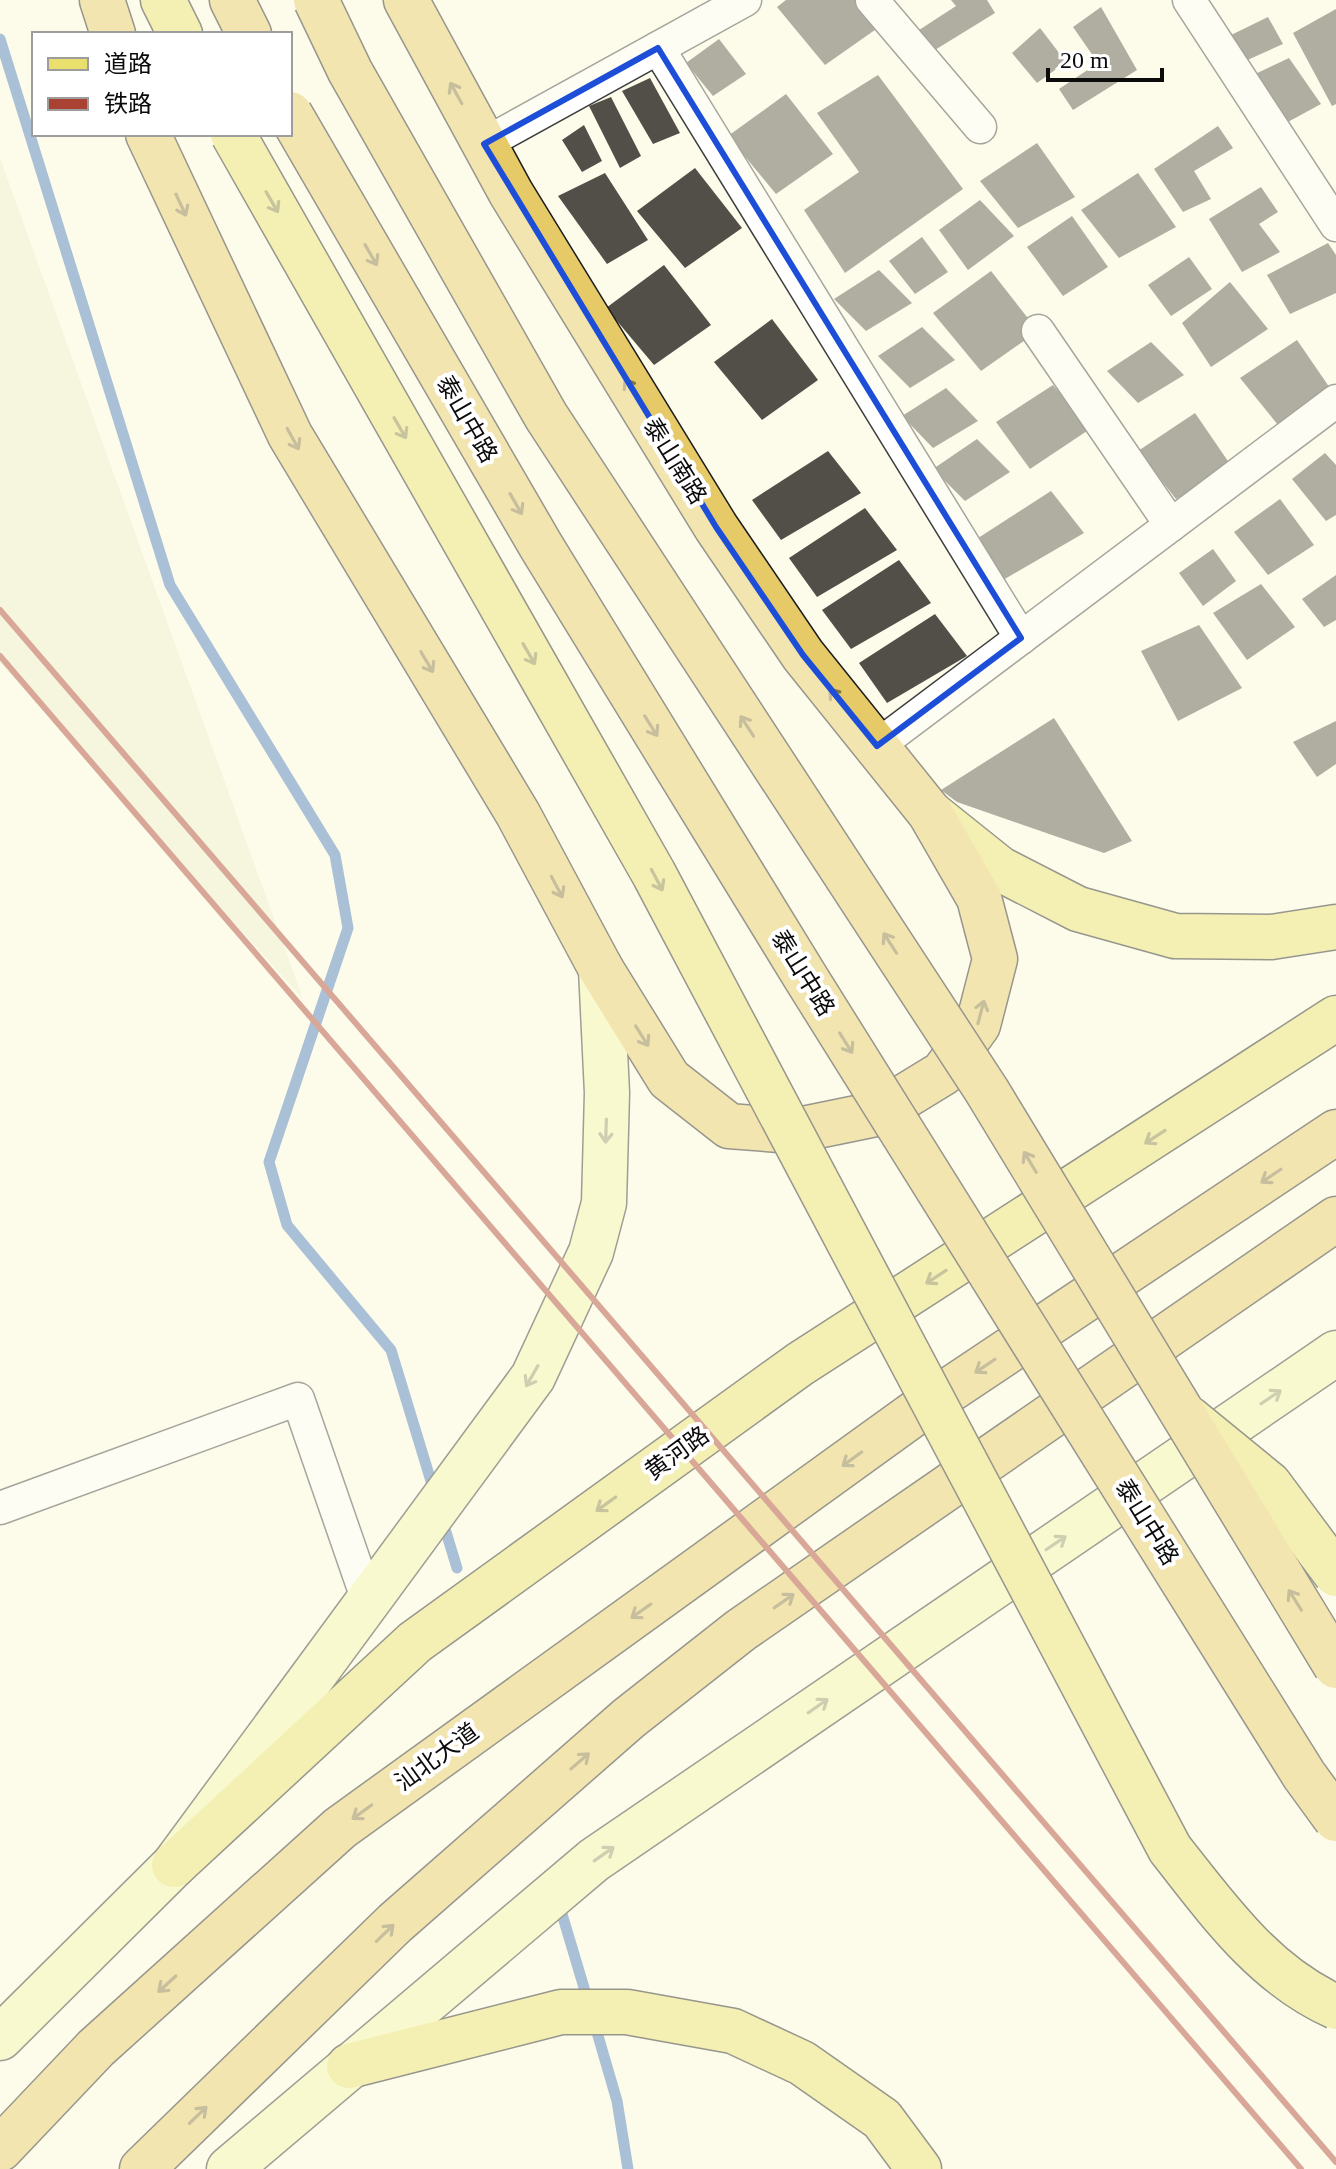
<svg xmlns="http://www.w3.org/2000/svg" width="1336" height="2169" font-family="'Times New Roman','Noto Sans SC',serif">
  <rect width="100%" height="100%" fill="#fdfceb"/>
  <path fill="#edf0ce" d="M0,158L303,999L0,663Z"/>
  <g fill="none" stroke-linecap="round" stroke-linejoin="round">
    <g stroke="#4478bd" stroke-width="11">
      <path d="M0,39L170,585L335,855L348,928L269,1162L287,1225L391,1350L434,1491"/>
      <path d="M442,1519L457,1568"/>
      <path d="M562,1914L588,2001"/>
      <path d="M594,2022L617,2101L628,2169"/>
    </g>
  </g>
  <g fill="#524e48">
    <path d="M786,0H863L882,25L825,65L777,7Z"/>
    <path d="M951,0H987L995,13L930,53L916,32L956,6Z"/>
    <path d="M1101,7L1137,70L1073,110L1059,89L1098,63L1073,27Z"/>
    <path d="M1336,9V104L1332,106L1293,33Z"/>
    <path d="M1268,17L1283,44L1243,62L1227,37Z"/>
    <path d="M1040,28L1066,62L1037,83L1012,53Z"/>
    <path d="M719,39L746,74L713,96L686,63Z"/>
    <path d="M1289,58L1321,104L1286,123L1251,76Z"/>
    <path d="M878,75L963,189L845,273L804,210L859,172L817,113Z"/>
    <path d="M650,78L680,133L653,144L622,91Z"/>
    <path d="M786,94L833,154L776,194L728,136Z"/>
    <path d="M611,97L641,156L620,168L589,106Z"/>
    <path d="M584,125L602,161L582,172L562,140Z"/>
    <path d="M1218,126L1233,148L1194,171L1211,199L1183,212L1154,169Z"/>
    <path d="M1037,143L1075,197L1018,228L980,181Z"/>
    <path d="M695,168L742,228L685,268L637,211Z"/>
    <path d="M605,173L648,240L607,264L558,196Z"/>
    <path d="M1138,173L1176,227L1119,258L1081,210Z"/>
    <path d="M1261,187L1278,212L1259,224L1280,252L1242,272L1209,219Z"/>
    <path d="M980,200L1014,236L968,270L939,230Z"/>
    <path d="M1072,216L1108,267L1063,296L1027,247Z"/>
    <path d="M922,237L948,272L915,294L889,261Z"/>
    <path d="M1328,243L1336,255V293L1290,314L1267,275Z"/>
    <path d="M1189,257L1212,289L1171,316L1148,285Z"/>
    <path d="M664,265L711,325L654,365L606,308Z"/>
    <path d="M879,270L912,303L866,331L834,299Z"/>
    <path d="M991,271L1038,331L981,371L933,313Z"/>
    <path d="M1230,282L1268,329L1211,367L1182,323Z"/>
    <path d="M772,319L818,380L762,420L714,362Z"/>
    <path d="M922,327L955,360L910,388L878,356Z"/>
    <path d="M1297,340L1334,394L1278,425L1240,378Z"/>
    <path d="M1151,342L1184,375L1138,403L1107,371Z"/>
    <path d="M1053,385L1090,429L1030,469L996,422Z"/>
    <path d="M946,388L978,421L933,448L902,416Z"/>
    <path d="M1195,413L1232,467L1176,499L1138,451Z"/>
    <path d="M977,439L1010,472L965,501L933,469Z"/>
    <path d="M828,451L861,493L781,540L752,500Z"/>
    <path d="M1325,453L1336,465V515L1326,521L1292,479Z"/>
    <path d="M1051,491L1084,533L1003,580L975,540Z"/>
    <path d="M1280,499L1314,545L1268,575L1234,532Z"/>
    <path d="M865,508L897,550L817,597L789,558Z"/>
    <path d="M1213,549L1236,581L1203,606L1179,573Z"/>
    <path d="M899,560L931,603L851,649L822,610Z"/>
    <path d="M1336,575V620L1324,627L1302,599Z"/>
    <path d="M1261,584L1295,627L1247,660L1213,613Z"/>
    <path d="M935,614L967,656L887,703L859,663Z"/>
    <path d="M1199,625L1242,688L1178,721L1141,651Z"/>
    <path d="M1054,718L1132,841L1104,853L957,802L941,790Z"/>
    <path d="M1336,721V764L1317,777L1293,742Z"/>
  </g>
  <g fill="none" stroke-linecap="round" stroke-linejoin="round">
    <g stroke="#3e3e3e" stroke-width="35">
      <g id="minor">
        <path d="M872,0L980,127"/>
        <path d="M1189,0L1336,225"/>
        <path d="M658,48L1021,638"/>
        <path d="M484,144L745,0"/>
        <path d="M1038,331L1171,525"/>
        <path d="M877,746L1336,401"/>
        <path d="M0,1508L298,1399L368,1601"/>
      </g>
    </g>
    <g stroke="#2d2d2d" stroke-width="47">
      <g id="secondary">
        <path d="M0,2038L174,1865L533,1377L591,1252L604,1203L607,1093L601,969"/>
        <path d="M229,2169L594,1860L1336,1353"/>
      </g>
    </g>
    <g stroke="#1c1c1c" stroke-width="47">
      <g id="primary">
        <path d="M163,0L180,34"/>
        <path d="M930,813L1000,869L1078,909L1175,936L1271,937L1336,927"/>
        <path d="M174,1865L415,1642L800,1364L1336,1018"/>
        <path d="M349,2066L561,2012H627L733,2031L802,2063L882,2119L919,2169"/>
      </g>
    </g>
    <g stroke="#1c1c1c" stroke-width="47">
      <g id="trunk">
        <path d="M102,0L113,34"/>
        <path d="M232,0L249,34"/>
        <path d="M148,134L290,435L518,814L601,969L669,1079L729,1126L793,1131L876,1114L943,1073L978,1025L995,959L979,898L930,813L803,655L716,527L511,193L406,0"/>
        <path d="M0,2149L96,2048L340,1828L915,1413L1336,1132"/>
        <path d="M142,2169L395,1923L629,1718L741,1630L1336,1219"/>
      </g>
    </g>
    <use href="#minor" stroke="#fff" stroke-width="32"/>
    <use href="#secondary" stroke="#f1f6ac" stroke-width="44"/>
    <use href="#primary" stroke="#e9e06e" stroke-width="44"/>
    <use href="#trunk" stroke="#e6ca68" stroke-width="44"/>
    <g stroke="#aa4233" stroke-width="6">
      <path d="M0,610L1336,2162"/>
      <path d="M0,656L1301,2169"/>
    </g>
    <g stroke="#1c1c1c" stroke-width="47" stroke-linecap="butt">
      <g id="primary-bridge">
        <path d="M233,134L654,874L1170,1849C1218,1910 1264,1975 1336,2007"/>
        <path d="M1187,1417L1269,1484L1336,1574"/>
      </g>
    </g>
    <g stroke="#1c1c1c" stroke-width="47" stroke-linecap="butt">
      <g id="trunk-bridge">
        <path d="M316,0L350,71L546,416L987,1091L1336,1666"/>
        <path d="M290,114L541,546L806,978L1304,1775L1336,1819"/>
      </g>
    </g>
    <use href="#primary-bridge" stroke="#e9e06e" stroke-width="44"/>
    <use href="#trunk-bridge" stroke="#e6ca68" stroke-width="44"/>
  </g>
  <defs><path id="oneway-shaft" d="M-6 0H5M1.5-3L5.5 0L1.5 3" fill="none" stroke-width="1.6" stroke-linecap="round" stroke-linejoin="round" transform="scale(2)"/></defs>
  <g stroke="#83743e">
    <use href="#oneway-shaft" transform="translate(456 93) rotate(-119)"/>
    <use href="#oneway-shaft" transform="translate(181 205) rotate(65)"/>
    <use href="#oneway-shaft" transform="translate(371 255) rotate(60)"/>
    <use href="#oneway-shaft" transform="translate(631 389) rotate(-122)"/>
    <use href="#oneway-shaft" transform="translate(293 439) rotate(61)"/>
    <use href="#oneway-shaft" transform="translate(516 504) rotate(60)"/>
    <use href="#oneway-shaft" transform="translate(427 662) rotate(59)"/>
    <use href="#oneway-shaft" transform="translate(837 698) rotate(-129)"/>
    <use href="#oneway-shaft" transform="translate(651 726) rotate(58)"/>
    <use href="#oneway-shaft" transform="translate(747 726) rotate(-123)"/>
    <use href="#oneway-shaft" transform="translate(557 887) rotate(62)"/>
    <use href="#oneway-shaft" transform="translate(890 943) rotate(-123)"/>
    <use href="#oneway-shaft" transform="translate(981 1012) rotate(-75)"/>
    <use href="#oneway-shaft" transform="translate(642 1036) rotate(58)"/>
    <use href="#oneway-shaft" transform="translate(846 1043) rotate(58)"/>
    <use href="#oneway-shaft" transform="translate(1030 1162) rotate(-121)"/>
    <use href="#oneway-shaft" transform="translate(1271 1176) rotate(146)"/>
    <use href="#oneway-shaft" transform="translate(985 1366) rotate(146)"/>
    <use href="#oneway-shaft" transform="translate(852 1459) rotate(144)"/>
    <use href="#oneway-shaft" transform="translate(1295 1600) rotate(-122)"/>
    <use href="#oneway-shaft" transform="translate(784 1601) rotate(-35)"/>
    <use href="#oneway-shaft" transform="translate(641 1611) rotate(145)"/>
    <use href="#oneway-shaft" transform="translate(580 1761) rotate(-41)"/>
    <use href="#oneway-shaft" transform="translate(362 1812) rotate(144)"/>
    <use href="#oneway-shaft" transform="translate(385 1933) rotate(-44)"/>
    <use href="#oneway-shaft" transform="translate(167 1984) rotate(138)"/>
    <use href="#oneway-shaft" transform="translate(198 2115) rotate(-44)"/>
  </g>
  <g stroke="#858041">
    <use href="#oneway-shaft" transform="translate(272 202) rotate(60)"/>
    <use href="#oneway-shaft" transform="translate(400 428) rotate(60)"/>
    <use href="#oneway-shaft" transform="translate(529 654) rotate(60)"/>
    <use href="#oneway-shaft" transform="translate(657 880) rotate(62)"/>
    <use href="#oneway-shaft" transform="translate(1155 1137) rotate(147)"/>
    <use href="#oneway-shaft" transform="translate(936 1277) rotate(147)"/>
    <use href="#oneway-shaft" transform="translate(606 1504) rotate(144)"/>
  </g>
  <g stroke="#95986c">
    <use href="#oneway-shaft" transform="translate(606 1131) rotate(92)"/>
    <use href="#oneway-shaft" transform="translate(532 1376) rotate(120)"/>
    <use href="#oneway-shaft" transform="translate(1271 1397) rotate(-34)"/>
    <use href="#oneway-shaft" transform="translate(1056 1543) rotate(-34)"/>
    <use href="#oneway-shaft" transform="translate(818 1706) rotate(-35)"/>
    <use href="#oneway-shaft" transform="translate(604 1854) rotate(-35)"/>
  </g>
  <path d="M0 0H1336V2169H0ZM658,48L1021,638L877,746L803,655L716,527L484,144Z" fill="#fdfceb" fill-opacity=".55" fill-rule="evenodd"/>
  <path fill="none" stroke="#1d4ed8" stroke-width="6" stroke-linejoin="round" d="M658,48L1021,638L877,746L803,655L716,527L484,144Z"/>
  <g text-anchor="middle" dominant-baseline="central" stroke-width="8" stroke-linejoin="round" paint-order="stroke">
    <g font-size="24" fill="#0b0b0b" stroke="#fff">
      <text transform="translate(467 419) rotate(60)">泰山中路</text>
      <text transform="translate(675 461) rotate(58)">泰山南路</text>
      <text transform="translate(803 973) rotate(58)">泰山中路</text>
      <text transform="translate(677 1453) rotate(-36)">黄河路</text>
      <text transform="translate(1147 1522) rotate(58)">泰山中路</text>
      <text transform="translate(437 1757) rotate(-36)">汕北大道</text>
    </g>
  </g>
  <rect x="32" y="32" width="260" height="104" fill="#ffffff" stroke="#9d9d9d" stroke-width="2"/>
  <rect x="48" y="58" width="40" height="12" fill="#e9e06e" stroke="#9d9d9d" stroke-width="2"/>
  <text x="104" y="72" font-size="24" fill="#0b0b0b">道路</text>
  <rect x="48" y="98" width="40" height="12" fill="#aa4233" stroke="#9d9d9d" stroke-width="2"/>
  <text x="104" y="112" font-size="24" fill="#0b0b0b">铁路</text>
  <path d="M1048 68v12h114v-12" fill="none" stroke="#0b0b0b" stroke-width="4"/>
  <text x="1060" y="68" font-size="24" fill="#0b0b0b" stroke="#ffffff" stroke-width="6" paint-order="stroke">20 m</text>
</svg>
